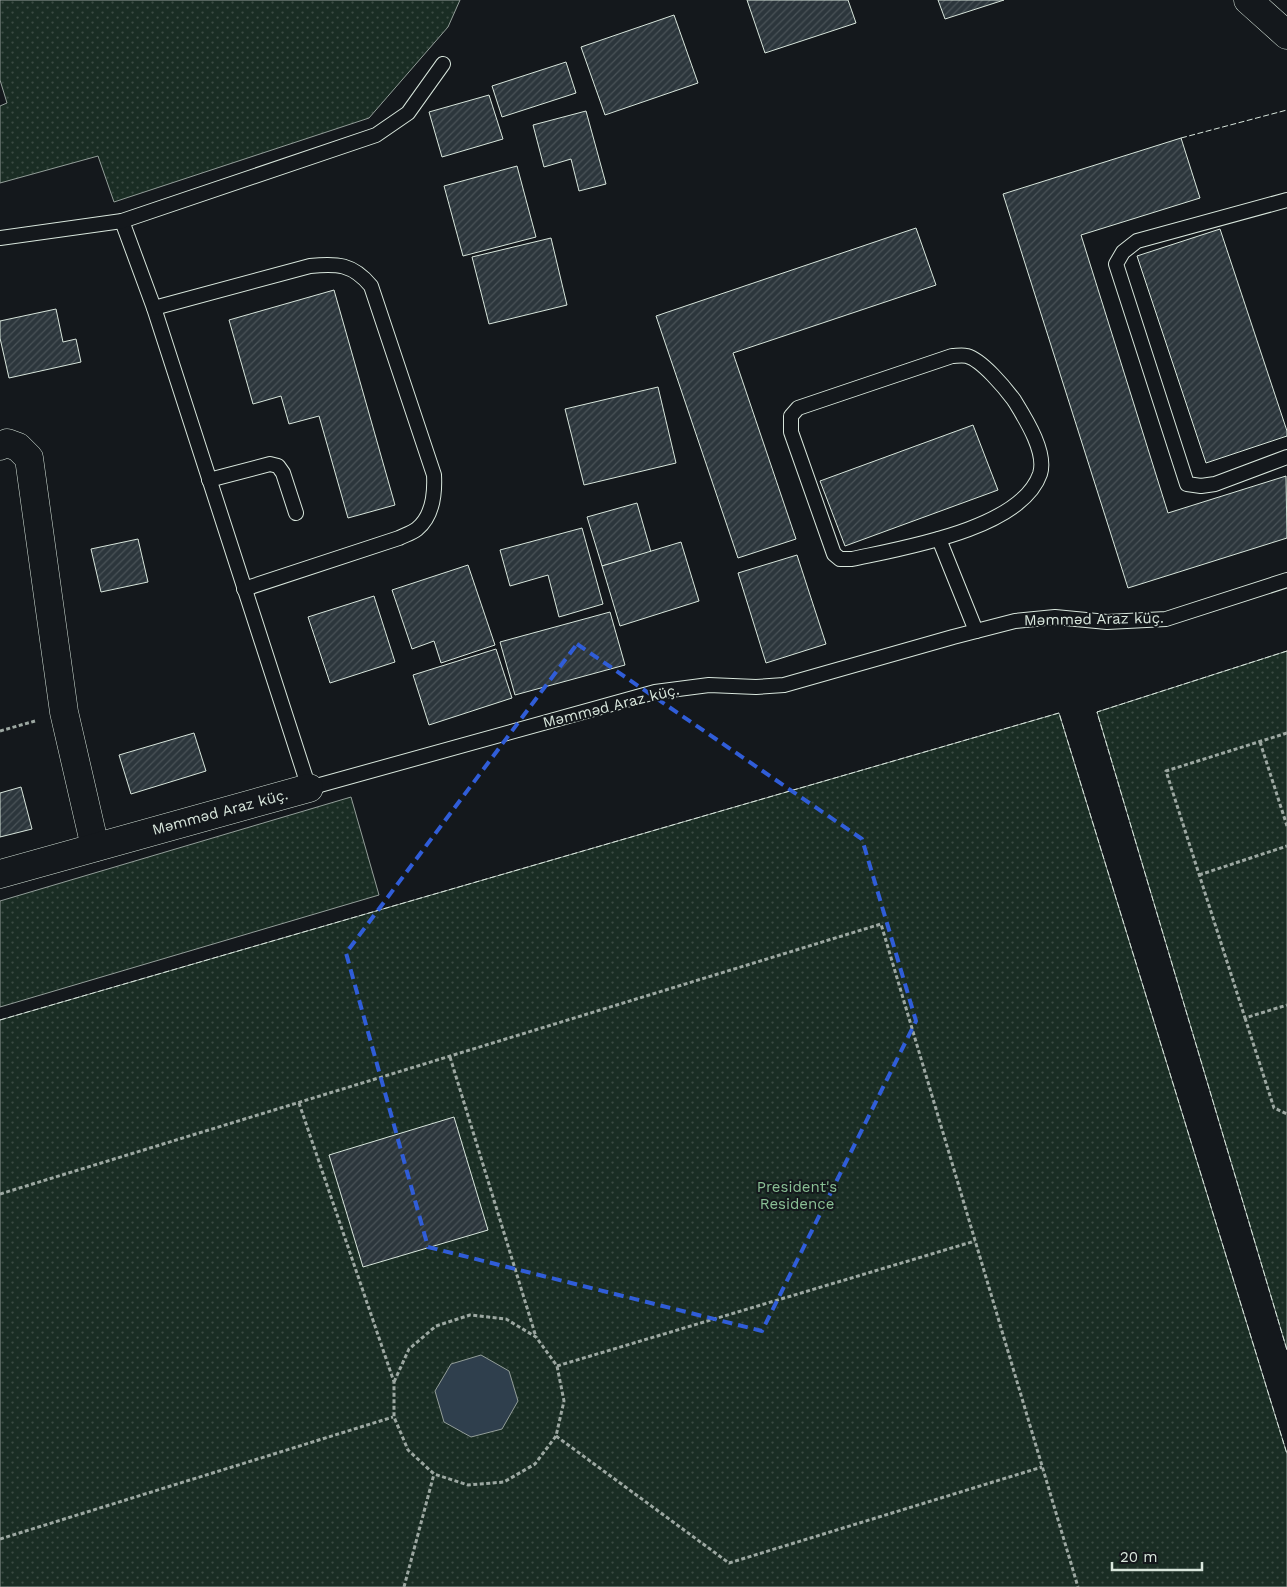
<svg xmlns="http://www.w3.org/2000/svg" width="1287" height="1587" font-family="'Work Sans',sans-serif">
  <defs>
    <pattern id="park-dots" width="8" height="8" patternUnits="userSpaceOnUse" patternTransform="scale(1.25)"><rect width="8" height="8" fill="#1a2d24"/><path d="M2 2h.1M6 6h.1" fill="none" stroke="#3b4b43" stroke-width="1.8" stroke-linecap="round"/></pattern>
    <pattern id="building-hatch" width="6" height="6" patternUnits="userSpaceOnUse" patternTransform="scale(1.25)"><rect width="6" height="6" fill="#2c363c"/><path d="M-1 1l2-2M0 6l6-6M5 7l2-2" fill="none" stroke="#4a5358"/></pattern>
  </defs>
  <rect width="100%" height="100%" fill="#14181c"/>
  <g fill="url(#park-dots)" stroke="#939e99">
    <path d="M0,0H460L448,27L369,118L114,202L98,156L0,183V106L7,103L0,80Z"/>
    <path d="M1287,651V1350L1097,712Z"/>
    <path d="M1059,713L1287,1454V1587H0V1020Z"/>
    <path d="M351,797L379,895L0,1007V901Z"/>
  </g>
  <path fill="#2f3f4d" stroke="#939e99" d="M481,1355L509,1371L518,1401L502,1429L471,1437L444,1422L435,1391L451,1364Z"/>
  <g fill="url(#building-hatch)" stroke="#d8e6dc">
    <path d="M747,0H848L856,23L765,53Z"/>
    <path d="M938,0H1004L945,19Z"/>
    <path d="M674,15L698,83L605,115L581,47Z"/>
    <path d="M566,62L576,93L502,117L492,86Z"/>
    <path d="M489,95L503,139L442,157L429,112Z"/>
    <path d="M586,111L606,184L579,191L571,159L544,167L533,125Z"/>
    <path d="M1181,138L1200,198L1081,235L1168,513L1286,476L1287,538L1128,588L1003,194Z"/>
    <path d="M517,166L536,237L463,256L444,186Z"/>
    <path d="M916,228L936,285L733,353L796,539L738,558L656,316Z"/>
    <path d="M1220,229L1287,431V436L1206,463L1137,256Z"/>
    <path d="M551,238L567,305L489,324L472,257Z"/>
    <path d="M334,290L395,505L348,518L319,416L289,424L281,396L253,404L229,320Z"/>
    <path d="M56,309L63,342L76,339L81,362L9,378L0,338V321Z"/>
    <path d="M658,387L676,463L584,485L565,409Z"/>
    <path d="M973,425L998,490L845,546L820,481Z"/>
    <path d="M637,503L651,552L602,566L587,517Z"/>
    <path d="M582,528L603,604L559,617L548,575L510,586L500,550Z"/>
    <path d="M138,539L148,582L101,592L91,549Z"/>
    <path d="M681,542L699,601L620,626L602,566Z"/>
    <path d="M797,555L826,644L766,663L738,573Z"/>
    <path d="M468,565L495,645L441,663L434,641L412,649L392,590Z"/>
    <path d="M374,596L395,662L330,683L308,617Z"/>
    <path d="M610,612L625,665L515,695L500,642Z"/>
    <path d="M496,649L512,698L429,725L413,675Z"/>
    <path d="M194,733L206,771L131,794L119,755Z"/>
    <path d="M21,787L32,829L0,837V793Z"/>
    <path d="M454,1117L488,1230L363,1267L329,1155Z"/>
  </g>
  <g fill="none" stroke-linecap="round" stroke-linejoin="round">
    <g stroke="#d8e6dc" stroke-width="16">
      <g id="service">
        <path d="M1287,200L1137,241L1123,252L1116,264L1187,484L1201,486L1215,484L1287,457"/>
        <path d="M122,221L154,308L309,788L655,692L709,685L756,687L784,685L953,637L1015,621L1055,617L1107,622L1166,619L1287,580"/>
        <path d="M0,238L122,221L376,135L408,113L443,64"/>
        <path d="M154,308L310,266C337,263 353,264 371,286L434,475C435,494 433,516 417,529C412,533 405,535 399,538L244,589"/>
        <path d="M952,356C956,356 962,355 967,356C982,360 1005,388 1014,400C1025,418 1047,452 1040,474C1021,529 903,548 852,559H840L834,554L791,432V416L798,408Z"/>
        <path d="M209,480L270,464L278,466L283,473L296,513"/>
        <path d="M939,539L976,631"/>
      </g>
    </g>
    <g stroke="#d8e6dc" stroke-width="29">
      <g id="minor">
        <path d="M0,446L7,443L18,447L29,458L64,712L95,847"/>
        <path d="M0,874L309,788"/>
      </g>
    </g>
    <g stroke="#d8e6dc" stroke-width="29">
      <path id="tertiary" d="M1248,0L1287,35"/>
    </g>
    <g stroke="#9da8a2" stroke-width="3" stroke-dasharray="4 2.5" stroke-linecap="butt">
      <path d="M0,731L35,721"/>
      <path d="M1287,733L1166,771L1245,1018L1287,1005"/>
      <path d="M1260,742L1287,826"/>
      <path d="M1199,875L1287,846"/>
      <path d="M1245,1018L1274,1108L1287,1114"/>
      <path d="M450,1057L536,1337"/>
      <path d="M299,1103L394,1382V1417L408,1450L434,1474L468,1485L504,1482L535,1464L556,1436L564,1401L557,1366L536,1337L506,1319L470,1315L436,1326L409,1349L394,1382"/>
      <path d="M0,1194L881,924L1078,1587"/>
      <path d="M557,1366L975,1241"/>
      <path d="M556,1436L729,1563L1042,1467"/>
      <path d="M0,1539L393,1417"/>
      <path d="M404,1587L434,1474"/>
    </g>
    <use href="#service" stroke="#14181c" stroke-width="14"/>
    <use href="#minor" stroke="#14181c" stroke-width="28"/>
    <use href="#tertiary" stroke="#14181c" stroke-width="28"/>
    <g stroke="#d8e6dc" stroke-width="1" stroke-dasharray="6 2.5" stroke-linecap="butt">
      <path d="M1181,138L1287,110"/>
      <path d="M1287,651L1097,712L1287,1350"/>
      <path d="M0,1020L1059,713L1287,1454"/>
    </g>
  </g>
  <path fill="none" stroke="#305dd8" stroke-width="4" stroke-dasharray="10 6" stroke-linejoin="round" d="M577,644L862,839L916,1021L762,1331L428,1247L346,953Z"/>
  <g text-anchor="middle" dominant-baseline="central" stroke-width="4" stroke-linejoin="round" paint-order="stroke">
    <g font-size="15" fill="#d8e6dc" stroke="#14181c">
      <text transform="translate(1094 619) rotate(-1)">Məmməd Araz küç.</text>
      <text transform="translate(611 706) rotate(-14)">Məmməd Araz küç.</text>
      <text transform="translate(220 812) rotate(-15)">Məmməd Araz küç.</text>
    </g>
    <g font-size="15" fill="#8ac095" stroke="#14181c">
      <text x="797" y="1187">President's<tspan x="797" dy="17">Residence</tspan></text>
    </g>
  </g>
  <path d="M1112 1562v8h90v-8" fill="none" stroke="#d8e6dc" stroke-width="2.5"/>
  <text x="1120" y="1562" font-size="15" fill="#d8e6dc" stroke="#14181c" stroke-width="4" paint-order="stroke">20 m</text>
</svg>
